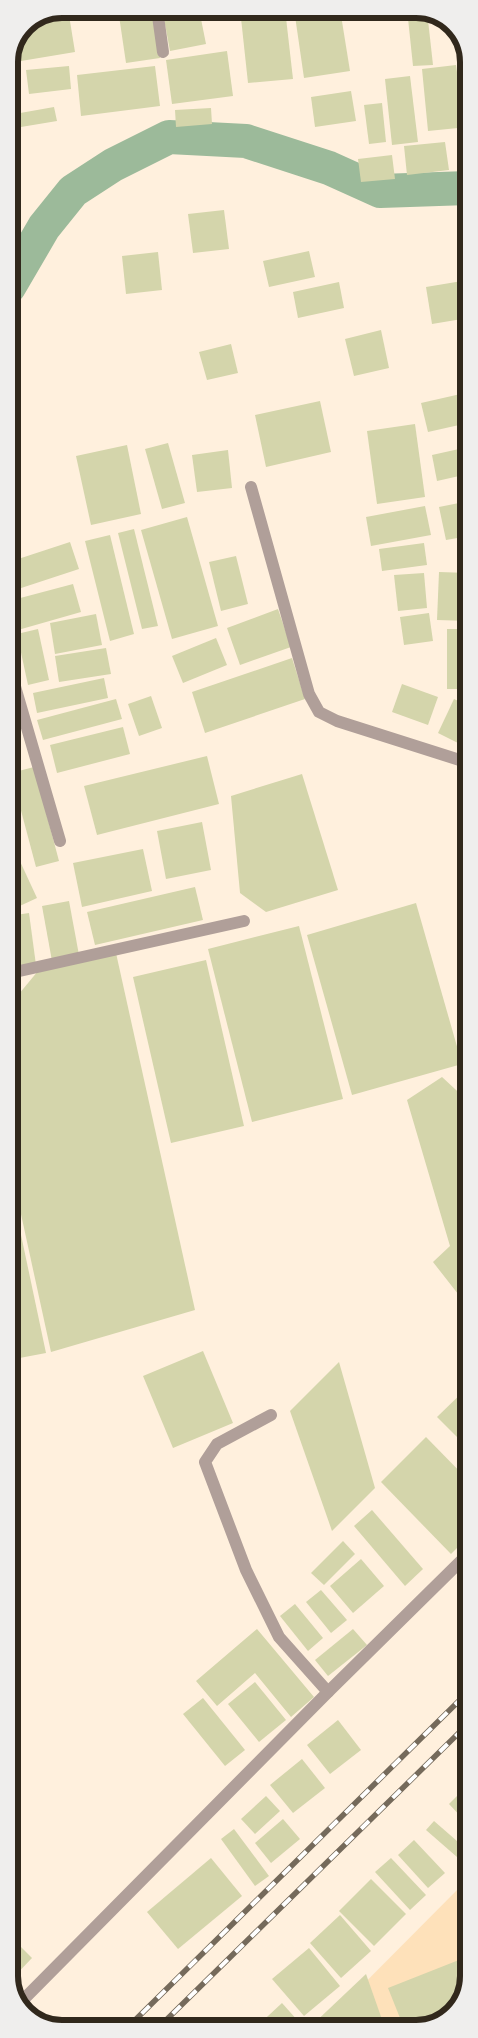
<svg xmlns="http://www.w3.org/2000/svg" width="478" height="2038" font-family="Quicksand,sans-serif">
  <rect width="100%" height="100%" fill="#fff0dd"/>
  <path fill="#fee1ba" d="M469,1878V1976L456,2011L426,2028H320Z"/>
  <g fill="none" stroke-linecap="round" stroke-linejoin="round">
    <path stroke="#9cba9a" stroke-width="34" d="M9,287L44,227L73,191L113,165L169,137L246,141L329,168L380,191L468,188"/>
  </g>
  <g fill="#d4d5ab">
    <path d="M118,9H153L160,58L126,63Z"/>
    <path d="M185,9H199L206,44L170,51L163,13Z"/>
    <path d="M240,9H285L293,79L248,83Z"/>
    <path d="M294,9H340L350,71L304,78Z"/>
    <path d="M407,9H423L427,11L433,65L413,66Z"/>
    <path d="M69,15L75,52L9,63L24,24Z"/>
    <path d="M227,51L233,96L172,104L166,60Z"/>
    <path d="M456,65L458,79L468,78V127L428,131L422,69Z"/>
    <path d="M69,66L71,89L29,94L26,70Z"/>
    <path d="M155,66L160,106L81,116L77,75Z"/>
    <path d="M410,76L418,142L392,145L385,79Z"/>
    <path d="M351,91L356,121L315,127L311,97Z"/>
    <path d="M382,103L386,142L369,144L364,105Z"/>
    <path d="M54,107L57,121L9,129V115Z"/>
    <path d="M211,108L212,124L176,127L175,110Z"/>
    <path d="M445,142L449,170L407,175L404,146Z"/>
    <path d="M392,155L395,179L361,182L358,159Z"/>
    <path d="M224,210L229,249L193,253L188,214Z"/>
    <path d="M309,251L315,277L269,287L263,261Z"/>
    <path d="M158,252L162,290L126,294L122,256Z"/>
    <path d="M462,281L468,318L432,324L426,287Z"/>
    <path d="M339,282L344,308L298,318L293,292Z"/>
    <path d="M381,330L389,368L354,376L345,339Z"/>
    <path d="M231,344L238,373L207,380L199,352Z"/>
    <path d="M465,393L468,410V423L428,432L421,403Z"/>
    <path d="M320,401L331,452L266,467L255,415Z"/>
    <path d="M415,424L425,497L377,504L367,431Z"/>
    <path d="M168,443L185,503L162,509L145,449Z"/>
    <path d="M127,445L141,514L91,525L76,456Z"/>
    <path d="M468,447V474L437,481L432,455Z"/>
    <path d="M228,450L232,488L197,492L192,455Z"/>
    <path d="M469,501V536L446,540L439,507Z"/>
    <path d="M425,506L431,535L371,546L366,517Z"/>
    <path d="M187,517L218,626L172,639L141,530Z"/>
    <path d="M9,521L17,539L9,541Z"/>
    <path d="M134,529L158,626L142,629L118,533Z"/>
    <path d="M110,535L134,634L110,641L85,541Z"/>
    <path d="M70,542L79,569L9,592V562Z"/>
    <path d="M424,543L427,565L382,571L379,549Z"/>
    <path d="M236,556L248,604L221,611L209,562Z"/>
    <path d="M439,572L469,573V621L437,620Z"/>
    <path d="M424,573L427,608L398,611L394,575Z"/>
    <path d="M73,584L81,612L11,632L9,601Z"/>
    <path d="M278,609L291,647L240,665L227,628Z"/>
    <path d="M429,613L433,641L404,645L400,617Z"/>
    <path d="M96,614L102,645L55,654L50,623Z"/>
    <path d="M38,629L49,680L28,685L17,634Z"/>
    <rect x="447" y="629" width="22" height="60"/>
    <path d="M216,638L227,665L183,683L172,656Z"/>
    <path d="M106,648L111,674L59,682L55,656Z"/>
    <path d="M292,658L305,699L205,733L192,692Z"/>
    <path d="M104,678L108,698L37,713L33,693Z"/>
    <path d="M402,684L438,697L428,725L392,712Z"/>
    <path d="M151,696L162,728L139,736L128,704Z"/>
    <path d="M116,699L122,719L43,740L37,720Z"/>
    <path d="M454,699L469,706V726L460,744L438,733Z"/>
    <path d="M123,727L130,754L57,773L50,745Z"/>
    <path d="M207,756L219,804L97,835L84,786Z"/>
    <path d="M34,767L59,861L36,867L11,773Z"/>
    <path d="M302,774L338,890L266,912L240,893L231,796Z"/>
    <path d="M202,822L211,870L166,879L157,831Z"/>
    <path d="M12,844L37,898L9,911V845Z"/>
    <path d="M143,849L152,891L82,907L73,863Z"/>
    <path d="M195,887L203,920L95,945L87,912Z"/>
    <path d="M69,901L79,955L52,961L42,906Z"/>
    <path d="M416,903L462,1064L352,1095L307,935Z"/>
    <path d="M29,913L36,965L9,969V916Z"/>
    <path d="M299,926L343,1099L252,1122L208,949Z"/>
    <path d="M116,953L195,1310L51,1352L9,1159V1006L38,971Z"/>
    <path d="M206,960L244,1126L171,1143L133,977Z"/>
    <path d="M442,1077L469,1102V1308L433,1262L450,1246L407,1100Z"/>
    <path d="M9,1178L46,1353L9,1360Z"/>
    <path d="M203,1351L233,1423L173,1448L143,1376Z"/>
    <path d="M339,1362L375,1488L332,1531L290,1411Z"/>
    <path d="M469,1386V1449L437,1417Z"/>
    <path d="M426,1437L469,1481V1536L451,1554L381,1482Z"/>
    <path d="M372,1510L423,1569L405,1586L354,1526Z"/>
    <path d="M343,1541L355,1554L324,1585L311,1573Z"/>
    <path d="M361,1559L384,1586L353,1613L330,1586Z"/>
    <path d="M321,1590L347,1620L331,1633L306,1602Z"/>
    <path d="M295,1604L323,1638L308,1651L280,1616Z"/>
    <path d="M257,1629L314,1697L291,1717L255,1673L217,1706L196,1681Z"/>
    <path d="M353,1629L367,1645L328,1676L315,1660Z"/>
    <path d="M255,1682L286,1720L259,1742L228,1704Z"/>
    <path d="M203,1698L245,1750L225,1766L183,1714Z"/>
    <path d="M338,1720L361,1750L330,1774L307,1745Z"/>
    <path d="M302,1759L325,1788L293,1813L270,1785Z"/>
    <path d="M469,1784V1814L464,1820L449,1804Z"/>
    <path d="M266,1796L280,1811L255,1834L241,1819Z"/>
    <path d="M283,1819L300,1839L271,1863L255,1843Z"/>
    <path d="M434,1821L465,1848L457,1857L426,1830Z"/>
    <path d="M469,1821V1844L458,1832Z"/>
    <path d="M234,1829L269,1876L255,1886L221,1839Z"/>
    <path d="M414,1840L445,1873L428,1888L398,1855Z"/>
    <path d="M211,1858L242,1896L178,1949L147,1912Z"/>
    <path d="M391,1858L426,1895L410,1910L375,1872Z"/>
    <path d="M371,1879L406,1914L374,1946L339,1911Z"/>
    <path d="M340,1915L371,1951L341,1978L310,1943Z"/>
    <path d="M19,1945L32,1958L10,1981V1955Z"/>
    <path d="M309,1948L340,1986L304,2016L272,1979Z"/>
    <path d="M469,1956V1976L456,2011L426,2028H404L388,1988Z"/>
    <path d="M366,1974L385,2028H309Z"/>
    <path d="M282,2003L298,2021L290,2028L254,2029Z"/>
  </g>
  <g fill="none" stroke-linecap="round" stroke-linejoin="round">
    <g stroke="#b09f99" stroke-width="12">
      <path d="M157,9L163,52"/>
      <path d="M251,487L309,694L319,712L337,721L469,763"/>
      <path d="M9,666L60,841"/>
      <path d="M9,982L15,972L244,921"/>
      <path d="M271,1415L217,1444L205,1462L246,1570L279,1637L328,1692"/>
      <path d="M19,2004L328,1692L469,1553"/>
    </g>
    <g stroke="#756a5b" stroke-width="5.5">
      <g id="rail">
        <path d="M126,2029L469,1691"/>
        <path d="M157,2029L469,1723"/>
      </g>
    </g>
    <use href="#rail" stroke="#fff" stroke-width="4" stroke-dasharray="11" stroke-linecap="butt"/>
  </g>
  <path d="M0 0H478V2038H0ZM62 18H416A44 44 0 0 1 460 62V1976A44 44 0 0 1 416 2020H62A44 44 0 0 1 18 1976V62A44 44 0 0 1 62 18Z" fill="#efeeed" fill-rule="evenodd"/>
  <path fill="none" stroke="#31281c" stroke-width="6" d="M62 18H416A44 44 0 0 1 460 62V1976A44 44 0 0 1 416 2020H62A44 44 0 0 1 18 1976V62A44 44 0 0 1 62 18Z"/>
</svg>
